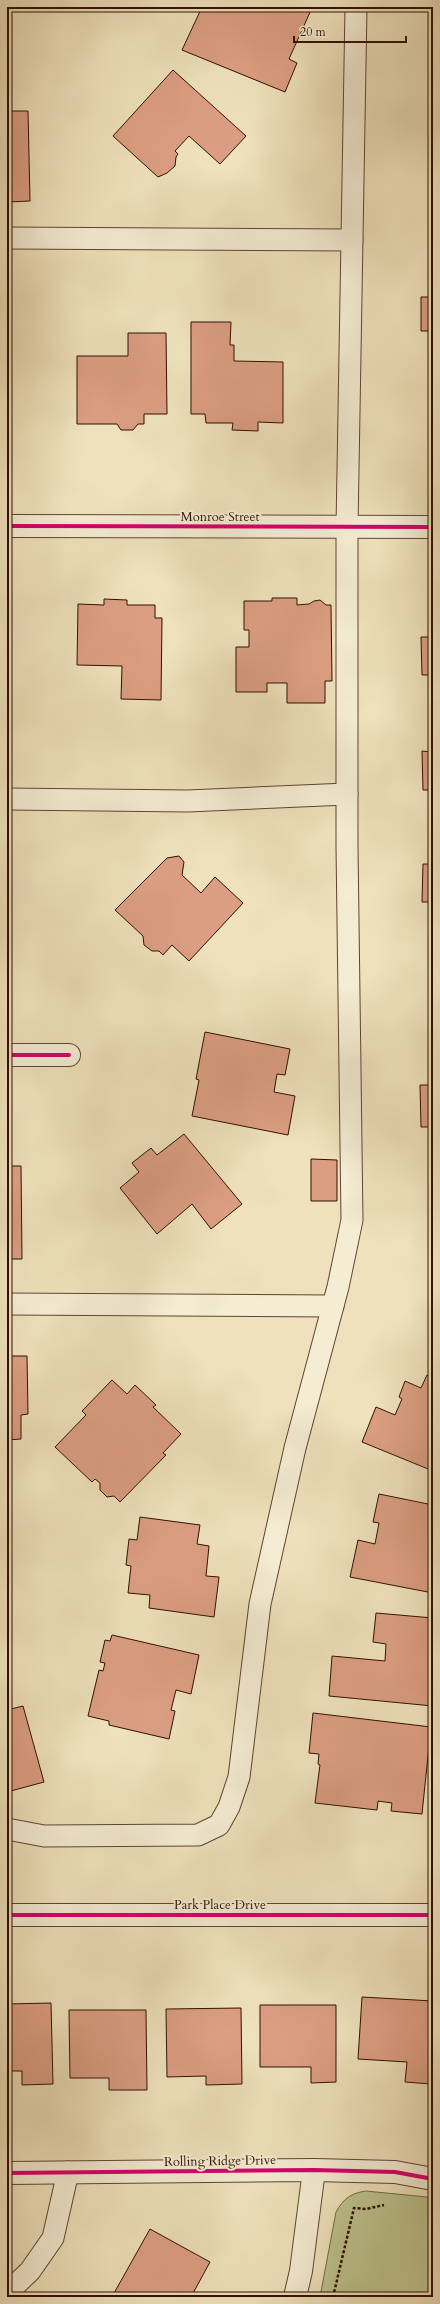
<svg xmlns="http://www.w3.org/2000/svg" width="440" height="2304" font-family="Cardo,serif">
  <rect width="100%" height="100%" fill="#eee1bb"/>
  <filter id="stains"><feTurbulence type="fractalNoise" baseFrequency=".005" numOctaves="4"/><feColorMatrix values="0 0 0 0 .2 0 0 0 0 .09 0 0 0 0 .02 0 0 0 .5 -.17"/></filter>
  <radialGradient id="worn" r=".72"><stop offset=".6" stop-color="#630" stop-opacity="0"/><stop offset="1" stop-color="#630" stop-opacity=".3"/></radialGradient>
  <path fill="#bcc28d" stroke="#766848" d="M366,2191L427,2197L433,2200V2297H320L336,2212C343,2199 351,2193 366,2191Z"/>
  <g fill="#db9e82" stroke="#310f02">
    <path d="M202,7H303L311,10L289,59L297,63L285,92L182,50Z"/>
    <path d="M173,70L246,136L220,164L189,136L175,151L178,154L176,157L175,166L167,173L158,177L113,136Z"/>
    <path d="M7,111H28L30,201L7,202Z"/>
    <path d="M429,261H433V331H421V297H429Z"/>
    <path d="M191,322H231L230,345H234V361L283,362V423L258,422V431L232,430L233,423H206L205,414H191Z"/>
    <path d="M128,333H166L167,414H144V424H138L133,430H121L117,424H77V356H128Z"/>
    <path d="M272,598H297V605L309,604L314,601L320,600L326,605H331L332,681H325V703H287V683H267V692H236V647H249V630H244V601H272Z"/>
    <path d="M104,599L127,600V605H155V618H162L161,700L121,699L122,666L77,665L78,604L104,605Z"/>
    <rect x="7" y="602" width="1" height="77"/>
    <path d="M421,637H433V675H422Z"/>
    <path d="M431,719H433V790H423L422,751L431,752Z"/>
    <path d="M179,856L184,862L182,875L201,893L215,877L243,903L189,961L172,945L163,955L159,951H152L144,945L143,936L115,910L167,858Z"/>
    <path d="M423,864H433V902H422Z"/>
    <path d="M205,1032L290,1049L285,1075L277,1074L274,1092L295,1096L288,1135L192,1116L199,1080L196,1079Z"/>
    <path d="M420,1085H433V1127H421Z"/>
    <path d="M184,1134L242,1204L211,1229L192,1204L157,1234L120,1188L139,1172L132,1163L151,1148L157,1155Z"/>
    <path d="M311,1159L337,1160V1201H311Z"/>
    <path d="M7,1166H21L22,1259H7Z"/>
    <path d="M7,1356H27L28,1414L21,1415V1439L7,1440Z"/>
    <path d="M427,1375L433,1377V1471L362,1442L376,1407L395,1415L402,1399L399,1397L405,1381L421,1388Z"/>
    <path d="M112,1380L127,1394L135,1385L156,1405L153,1407L181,1434L163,1453L166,1455L120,1502L114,1496L107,1497L100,1490V1483L95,1479L92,1482L55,1447L86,1415L82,1411Z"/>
    <path d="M379,1494L433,1505V1593L350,1577L358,1540L375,1544L379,1523L373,1522Z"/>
    <path d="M140,1517L200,1525L197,1544L209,1546L206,1576L219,1577L214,1617L149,1608L150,1595L128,1593L131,1566L126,1565L129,1539L137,1540Z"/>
    <path d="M376,1613L433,1618V1706L329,1696L332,1656L385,1661L386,1644L373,1642Z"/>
    <path d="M112,1635L199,1655L191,1694L176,1690L171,1710L175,1711L169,1739L109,1725V1721L88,1716L99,1670L103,1671L105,1663L100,1662L105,1640L110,1641Z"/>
    <path d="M23,1706L44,1782L7,1792V1710Z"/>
    <path d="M313,1713L431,1727L422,1814L391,1811L392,1803L378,1801L377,1810L315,1803L320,1765L318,1764L319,1754L309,1753Z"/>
    <path d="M362,1997L433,2001L431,2084L405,2082L407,2062L358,2059Z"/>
    <path d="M51,2003L53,2084L22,2085V2071H7V2004Z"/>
    <path d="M260,2005H336V2082L311,2083V2067H260Z"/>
    <path d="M241,2008L242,2084L206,2085V2076L167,2077L166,2009Z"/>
    <path d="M69,2010H146L147,2090H109V2078H70Z"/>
    <path d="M150,2229L210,2262L191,2297H116L113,2295Z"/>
  </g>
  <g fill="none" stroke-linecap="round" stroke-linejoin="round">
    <g stroke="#604430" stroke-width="23">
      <g id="service">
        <path d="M7,238L352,240"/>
        <path d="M7,799L188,801L347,794"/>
        <path d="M7,1304L333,1306"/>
        <path d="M7,1829L44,1836L198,1835L219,1825L229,1807L239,1777L260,1604L295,1448L338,1287L352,1220L347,846V527L356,7"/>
        <path d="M7,2293L30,2271L53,2238L68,2172"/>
      </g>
    </g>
    <g stroke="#604430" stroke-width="24">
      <g id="minor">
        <path d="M7,526L433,527"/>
        <path d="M7,1055H69"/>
        <path d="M7,2173L314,2170L395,2172L433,2179"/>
        <path d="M295,2297L301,2271L314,2170"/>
      </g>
    </g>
    <g stroke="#604430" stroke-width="24">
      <path id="tertiary" d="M7,1915H433"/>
    </g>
    <path stroke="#310f02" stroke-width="2.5" stroke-dasharray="3 2" stroke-linecap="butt" d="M333,2297L354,2208L366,2209L384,2205"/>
    <use href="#service" stroke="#f4ecd3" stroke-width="21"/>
    <use href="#minor" stroke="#f4ecd3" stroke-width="22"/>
    <use href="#tertiary" stroke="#f4ecd3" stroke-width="22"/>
    <g stroke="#f4ecd3" stroke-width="6">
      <g id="cycleway">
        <path d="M7,526L433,527"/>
        <path d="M7,1055H69"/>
        <path d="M7,1915H433"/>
        <path d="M7,2173L314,2170L395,2172L433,2179"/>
      </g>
    </g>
    <use href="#cycleway" stroke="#d6006c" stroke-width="4"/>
  </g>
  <g text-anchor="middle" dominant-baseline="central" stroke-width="4" stroke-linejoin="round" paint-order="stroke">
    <g font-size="13" fill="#310f02" stroke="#f4ecd3">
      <text x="220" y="517">Monroe Street</text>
      <text x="220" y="1905">Park Place Drive</text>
      <text transform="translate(220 2161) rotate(-1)">Rolling Ridge Drive</text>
    </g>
  </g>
  <rect width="440" height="2304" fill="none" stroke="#eee1bb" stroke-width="24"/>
  <rect x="8" y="8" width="424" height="2288" fill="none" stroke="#310f02" stroke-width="2"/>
  <rect x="12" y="12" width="416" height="2280" fill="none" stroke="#310f02"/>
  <path d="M294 36v6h112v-6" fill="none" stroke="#310f02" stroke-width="2"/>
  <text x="300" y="36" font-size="12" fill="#310f02" stroke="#f4ecd3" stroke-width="3" paint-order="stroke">20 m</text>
  <rect width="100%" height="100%" filter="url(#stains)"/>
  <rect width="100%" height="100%" fill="url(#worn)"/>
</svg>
